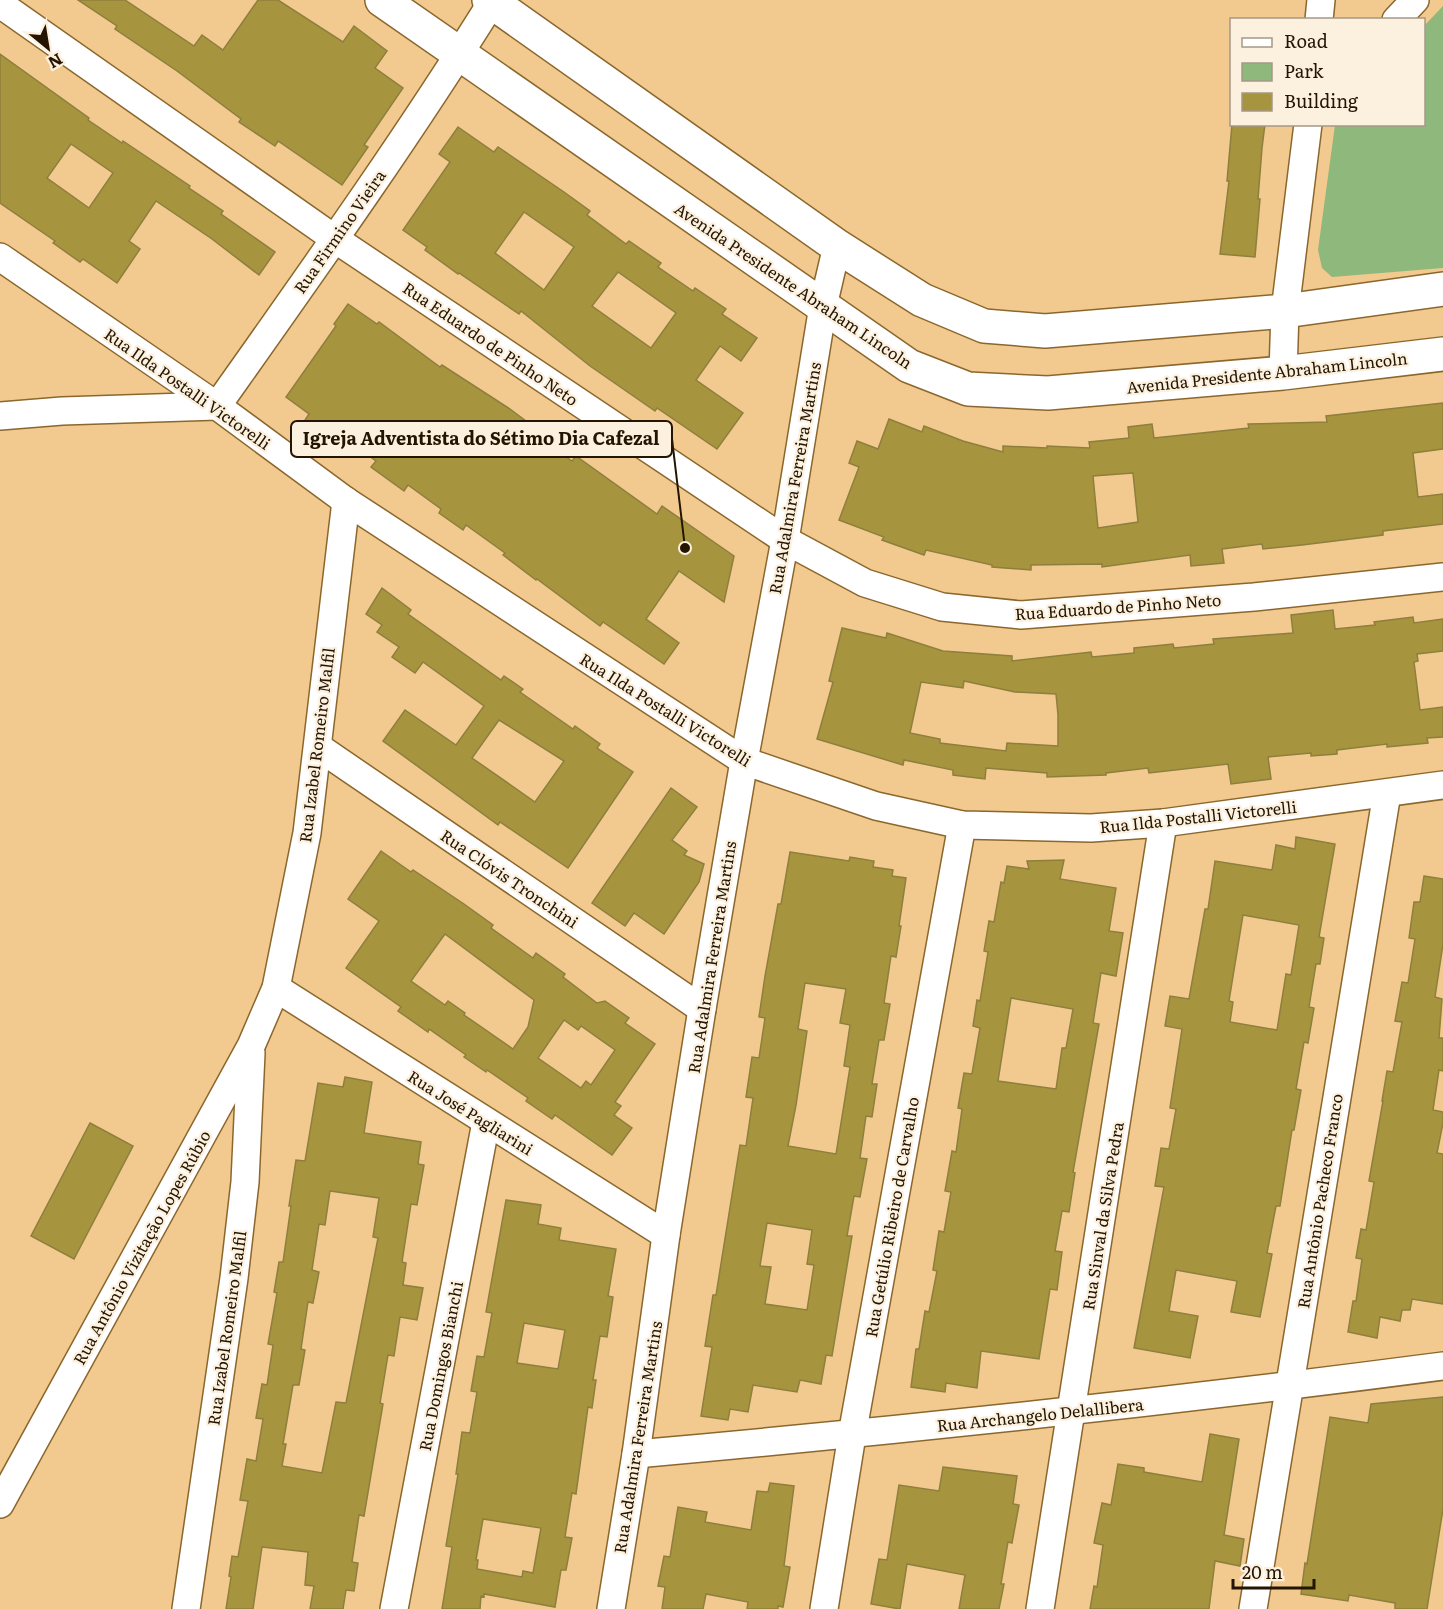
<svg xmlns="http://www.w3.org/2000/svg" width="1443" height="1609" font-family="Literata,serif">
  <rect width="100%" height="100%" fill="#f2ca8f"/>
  <path fill="#8eb87c" d="M1443,6V268L1332,277L1322,268L1318,250L1335,125L1424,124V26Z"/>
  <g fill="#a7943e" stroke="#8e7f3d" stroke-width="1.5" fill-rule="evenodd">
    <path d="M78,0H125L194,46L202,35L223,50L258,0H278L343,42L354,26L387,51L375,68L403,88L364,145L368,147L342,185L278,141L275,146L239,122L241,119L177,71L115,29L117,26Z"/>
    <path d="M0,54L89,118L88,120L122,143L123,141L190,186L189,188L223,211L221,214L275,252L259,275L212,239L156,201L129,241L140,249L117,283L83,259L80,262L53,243L55,241L0,203ZM71,144L113,173L89,208L47,178Z"/>
    <path d="M1232,124H1265L1262,148L1258,199H1260L1255,257L1220,254L1229,181H1227Z"/>
    <path d="M458,127L494,152L498,147L564,192L590,211L587,215L626,244L629,241L661,263L658,267L693,291L695,288L726,309L722,314L757,338L741,361L720,346L696,380L743,413L717,449L657,408L655,411L590,366L521,311L519,314L459,273L458,274L425,250L427,247L403,230L450,162L439,154ZM524,212L574,247L544,290L495,253ZM618,272L676,313L651,348L592,306Z"/>
    <path d="M348,304L377,324L379,322L440,367L442,365L510,409L534,427L531,432L572,461L576,456L657,514L662,506L734,556L724,602L679,571L646,619L679,643L664,664L603,622L600,626L537,579L536,580L503,555L505,553L466,525L463,530L439,513L441,509L408,485L404,491L371,467L376,461L335,432L330,438L305,420L309,414L286,397L336,326L334,324Z"/>
    <path d="M1443,403V449L1413,453L1418,497L1443,494V524L1383,531V535L1302,545L1263,549L1262,544L1222,549L1224,563L1191,566L1190,555L1102,567V564L1031,565V570L992,567V565L926,550L924,555L882,540L884,537L839,520L859,467L849,463L857,441L878,449L889,419L922,432L924,426L963,441L1003,452V446L1047,448V446L1090,448L1089,442L1129,438L1128,427L1152,424L1154,438L1249,428L1248,424L1327,422L1326,416ZM1133,473L1138,522L1098,528L1093,476Z"/>
    <path d="M382,588L411,610L408,614L501,680L504,676L523,689L520,692L573,729L575,726L600,744L597,748L633,772L568,868L500,822L498,825L383,741L405,710L456,745L484,706L423,662L415,673L392,657L399,647L377,632L382,625L366,614ZM499,720L564,761L535,802L472,758Z"/>
    <path d="M1333,610L1335,629L1375,625L1374,622L1413,617L1414,623L1443,619V651L1417,654L1418,661L1414,662L1420,710L1443,707V737L1427,738L1428,743L1387,747V744L1337,750V754L1311,756V753L1268,757L1271,779L1231,784L1228,764L1149,773L1148,768L1106,773V775L1047,777V773L986,768L985,779L953,775V770L904,760L903,765L817,739L833,682L829,681L842,628L886,638L887,633L943,651L1012,656V661L1091,652L1092,657L1134,653V648L1173,644L1174,648L1214,644L1213,639L1293,633L1291,615ZM964,681L1015,692L1056,694L1058,715V746L1007,743L1006,751L940,743V739L910,733L921,682L963,688Z"/>
    <path d="M671,788L697,807L672,840L687,851L684,855L704,864L699,882L664,934L634,913L625,926L592,903Z"/>
    <path d="M1296,837L1335,844L1319,937L1324,938L1320,964H1316L1309,1007L1314,1008L1308,1043L1304,1042L1296,1089L1301,1090L1294,1130H1292L1280,1206H1276L1267,1253L1272,1254L1260,1317L1231,1312L1237,1281L1176,1270L1169,1311L1198,1316L1190,1358L1134,1348L1164,1187L1155,1186L1161,1148L1169,1149L1176,1109L1170,1108L1182,1029L1165,1026L1170,996L1189,999L1205,909H1208L1215,861L1272,870L1276,845L1295,849ZM1243,915L1299,925L1291,975L1286,974L1277,1030L1230,1022L1233,1002L1229,1001Z"/>
    <path d="M381,851L411,872L413,870L464,904L493,925L491,928L533,958L536,953L565,974L563,977L597,1003L605,1001L629,1018L625,1023L655,1044L615,1102L621,1106L614,1115L632,1128L612,1155L555,1115L552,1119L526,1101L528,1098L487,1070L486,1072L464,1057L466,1055L429,1029L428,1032L398,1011L401,1007L346,968L379,921L348,899ZM445,934L534,1000L528,1027L513,1049L464,1015L465,1013L448,1001L445,1005L411,981ZM564,1020L578,1030L581,1026L615,1050L591,1085L586,1081L581,1088L538,1058Z"/>
    <path d="M790,852L849,861L850,857L874,861L873,867L893,870L892,876L906,878L899,926H901L896,957L891,956L884,1003L890,1004L884,1040H879L872,1084H877L872,1117L866,1116L860,1158L867,1159L860,1197L854,1196L847,1236H852L832,1356L826,1355L821,1384L800,1380L797,1392L753,1385L748,1412L730,1409L728,1420L701,1416L712,1347L705,1346L713,1295H716L740,1145L746,1146L753,1098L746,1097L752,1057L759,1058L765,1018L759,1017L765,976L778,904H781ZM805,983L846,989L840,1023L850,1025L844,1066L850,1067L836,1154L788,1146L796,1105L807,1031L798,1029ZM767,1223L812,1230L807,1264L814,1265L807,1310L765,1304L771,1267L760,1266Z"/>
    <path d="M1064,860L1060,879L1116,888L1109,931L1123,933L1116,976L1101,973L1093,1023L1099,1024L1073,1172L1075,1173L1069,1212L1062,1211L1055,1251L1062,1252L1057,1290L1050,1289L1039,1359L981,1351L977,1388L946,1383L945,1392L911,1387L916,1349H919L925,1311L929,1312L937,1271L933,1270L939,1231L944,1232L951,1192L945,1191L952,1151L956,1152L962,1109L958,1108L964,1073L972,1074L980,1028L973,1026L977,1000L980,1001L988,952L984,951L989,921L994,922L1001,882L1004,883L1007,866L1029,869L1027,861ZM1011,998L1073,1009L1066,1048H1062L1056,1089L998,1081Z"/>
    <path d="M1424,876L1443,879V944L1435,997L1442,999L1439,1038H1443V1071L1439,1070L1433,1110L1443,1112V1123L1437,1153L1443,1154V1304L1412,1299L1410,1310H1402L1400,1321L1380,1317L1377,1338L1348,1332L1353,1301H1356L1362,1259L1356,1258L1361,1229L1366,1230L1374,1182L1369,1181L1383,1101H1382L1387,1071L1393,1072L1402,1022L1395,1021L1402,982L1408,983L1415,939L1409,938L1414,902H1420Z"/>
    <path d="M345,1077L372,1082L364,1133L421,1142L418,1164L424,1165L417,1205L411,1204L402,1262L406,1263L403,1285L423,1288L417,1320L400,1317L394,1356L388,1355L380,1403L383,1404L364,1516L359,1515L352,1562L358,1563L354,1591L346,1590L343,1609H310L314,1586L305,1585L308,1552L262,1547L253,1609H226L231,1577L229,1576L232,1556L238,1557L248,1501L240,1500L247,1459L256,1461L263,1419L256,1418L262,1384L267,1385L273,1345L268,1344L277,1293L274,1292L279,1262H283L291,1206H289L296,1160L305,1161L318,1083L343,1087ZM330,1191L379,1198L373,1237L378,1238L346,1403L336,1402L322,1473L282,1466L286,1444H283L293,1385H299L305,1350L301,1349L308,1302L313,1303L319,1272L312,1270L319,1224L325,1225Z"/>
    <path d="M90,1123L133,1146L74,1259L31,1236Z"/>
    <path d="M506,1200L541,1205L538,1224L561,1228L559,1240L616,1249L608,1296L613,1297L607,1337L600,1336L593,1380H596L592,1408L588,1407L576,1494L572,1493L565,1537L572,1538L566,1570H561L555,1607L484,1594V1597L481,1596L480,1609H442L452,1547L446,1546L458,1474H456L462,1432L470,1433L477,1392L471,1391L477,1356L484,1357L492,1313L486,1312ZM524,1323L565,1330L558,1369L517,1363ZM483,1519L541,1528L533,1573L523,1571L522,1577L477,1569L478,1560H476Z"/>
    <path d="M1443,1397V1509L1427,1609H1395V1603L1349,1595L1348,1601L1301,1594L1305,1563L1307,1564L1330,1417L1368,1423L1371,1404Z"/>
    <path d="M1210,1434L1239,1439L1224,1535L1244,1539L1240,1566L1215,1561L1209,1609H1090L1094,1586L1097,1587L1103,1545L1094,1543L1102,1503L1111,1505L1118,1464L1144,1468V1472L1202,1482Z"/>
    <path d="M943,1467L1017,1476L1013,1504L1019,1505L1012,1543L1008,1542L1001,1584H1004L999,1609H959L965,1575L907,1564L900,1609L871,1604L879,1559L887,1560L899,1485L939,1491Z"/>
    <path d="M770,1483L794,1486L784,1566L790,1567L783,1607L778,1606V1609H747L748,1602L706,1594L703,1609H662L665,1587L658,1586L664,1556L670,1557L678,1507L707,1512L705,1522L751,1530L757,1491L768,1492Z"/>
  </g>
  <g fill="none" stroke-linecap="round" stroke-linejoin="round">
    <g stroke="#8b672d" stroke-width="30">
      <g id="street">
        <path d="M0,4L335,239L785,540L865,583L942,607L1021,615L1254,597L1443,577"/>
        <path d="M1319,20L1321,0"/>
        <path d="M1396,20L1415,0"/>
        <path d="M0,257L217,406L346,501L744,761L876,806L962,825L1091,828L1163,823L1443,785"/>
        <path d="M1283,373L1285,311L1308,124"/>
        <path d="M217,406C311,273 406,140 492,2"/>
        <path d="M0,416L62,411L217,406"/>
        <path d="M318,747L702,1009"/>
        <path d="M276,988L666,1235"/>
        <path d="M636,1454C906,1430 1175,1401 1443,1366"/>
        <path d="M0,1504L251,1046L276,988L307,833L346,501"/>
        <path d="M186,1609L234,1278L245,1182L251,1053"/>
        <path d="M394,1609L486,1122"/>
        <path d="M611,1609L636,1454L666,1235L702,1009L744,761L785,540L823,306L837,246"/>
        <path d="M824,1609L852,1435L962,825"/>
        <path d="M1040,1609L1163,823"/>
        <path d="M1253,1609L1387,793"/>
      </g>
    </g>
    <g stroke="#8b672d" stroke-width="36">
      <g id="secondary">
        <path d="M382,0L909,366L968,389L1048,393L1283,373L1443,354"/>
        <path d="M489,0L837,246L922,300L984,326L1045,331L1285,311L1443,289"/>
      </g>
    </g>
    <use href="#street" stroke="#fff" stroke-width="27"/>
    <use href="#secondary" stroke="#fff" stroke-width="33"/>
  </g>
  <g text-anchor="middle" dominant-baseline="central" stroke-width="4.5" stroke-linejoin="round" paint-order="stroke">
    <g font-size="16" fill="#231500" stroke="#fcf0df">
      <text transform="translate(339 231) rotate(-55)">Rua Firmino Vieira</text>
      <text transform="translate(794 285) rotate(34)">Avenida Presidente Abraham Lincoln</text>
      <text transform="translate(491 343) rotate(34)">Rua Eduardo de Pinho Neto</text>
      <text transform="translate(1267 372) rotate(-6)">Avenida Presidente Abraham Lincoln</text>
      <text transform="translate(188 388) rotate(35)">Rua Ilda Postalli Victorelli</text>
      <text transform="translate(794 478) rotate(-80)">Rua Adalmira Ferreira Martins</text>
      <text transform="translate(1118 606) rotate(-4)">Rua Eduardo de Pinho Neto</text>
      <text transform="translate(666 709) rotate(32)">Rua Ilda Postalli Victorelli</text>
      <text transform="translate(316 745) rotate(-83)">Rua Izabel Romeiro Malfil</text>
      <text transform="translate(1198 816) rotate(-6)">Rua Ilda Postalli Victorelli</text>
      <text transform="translate(510 878) rotate(34)">Rua Clóvis Tronchini</text>
      <text transform="translate(711 957) rotate(-81)">Rua Adalmira Ferreira Martins</text>
      <text transform="translate(471 1112) rotate(32)">Rua José Pagliarini</text>
      <text transform="translate(1319 1201) rotate(-81)">Rua Antônio Pacheco Franco</text>
      <text transform="translate(1102 1216) rotate(-81)">Rua Sinval da Silva Pedra</text>
      <text transform="translate(891 1217) rotate(-80)">Rua Getúlio Ribeiro de Carvalho</text>
      <text transform="translate(141 1247) rotate(-61)">Rua Antônio Vizitação Lopes Rúbio</text>
      <text transform="translate(226 1328) rotate(-82)">Rua Izabel Romeiro Malfil</text>
      <text transform="translate(440 1366) rotate(-79)">Rua Domingos Bianchi</text>
      <text transform="translate(1040 1414) rotate(-6)">Rua Archangelo Delallibera</text>
      <text transform="translate(637 1437) rotate(-81)">Rua Adalmira Ferreira Martins</text>
    </g>
  </g>
  <path fill="none" stroke="#231500" stroke-width="2" d="M685 548L672 439"/>
  <circle fill="#231500" stroke="#fcf0df" stroke-width="2" cx="685" cy="548" r="6"/>
  <rect fill="#fcf0df" stroke="#231500" stroke-width="2" x="291" y="421" width="381" height="36" rx="6"/>
  <g font-size="18" text-anchor="middle" font-weight="bold" fill="#231500">
    <text x="481" y="445">Igreja Adventista do Sétimo Dia Cafezal</text>
  </g>
  <rect x="1230" y="18" width="195" height="108" fill="#fcf0df" stroke="#a59886" stroke-width="1.5"/>
  <rect x="1242" y="38" width="30" height="9" fill="#ffffff" stroke="#a59886" stroke-width="1.5"/>
  <text x="1284" y="48" font-size="18" fill="#231500">Road</text>
  <rect x="1242" y="63" width="30" height="18" fill="#8eb87c" stroke="#a59886" stroke-width="1.5"/>
  <text x="1284" y="78" font-size="18" fill="#231500">Park</text>
  <rect x="1242" y="93" width="30" height="18" fill="#a7943e" stroke="#a59886" stroke-width="1.5"/>
  <text x="1284" y="108" font-size="18" fill="#231500">Building</text>
  <g transform="translate(48 48) rotate(150)" stroke="#fcf0df" stroke-width="4.5" paint-order="stroke">
  <path d="M0-4.5L10 22L0 15L-10 22Z" fill="#231500"/>
  <text y="-9" font-size="16" font-weight="bold" text-anchor="middle" fill="#231500">N</text>
  </g>
  <path d="M1233 1579v9h81v-9" fill="none" stroke="#231500" stroke-width="3"/>
  <text x="1242" y="1579" font-size="18" fill="#231500" stroke="#fcf0df" stroke-width="4.5" paint-order="stroke">20 m</text>
</svg>
